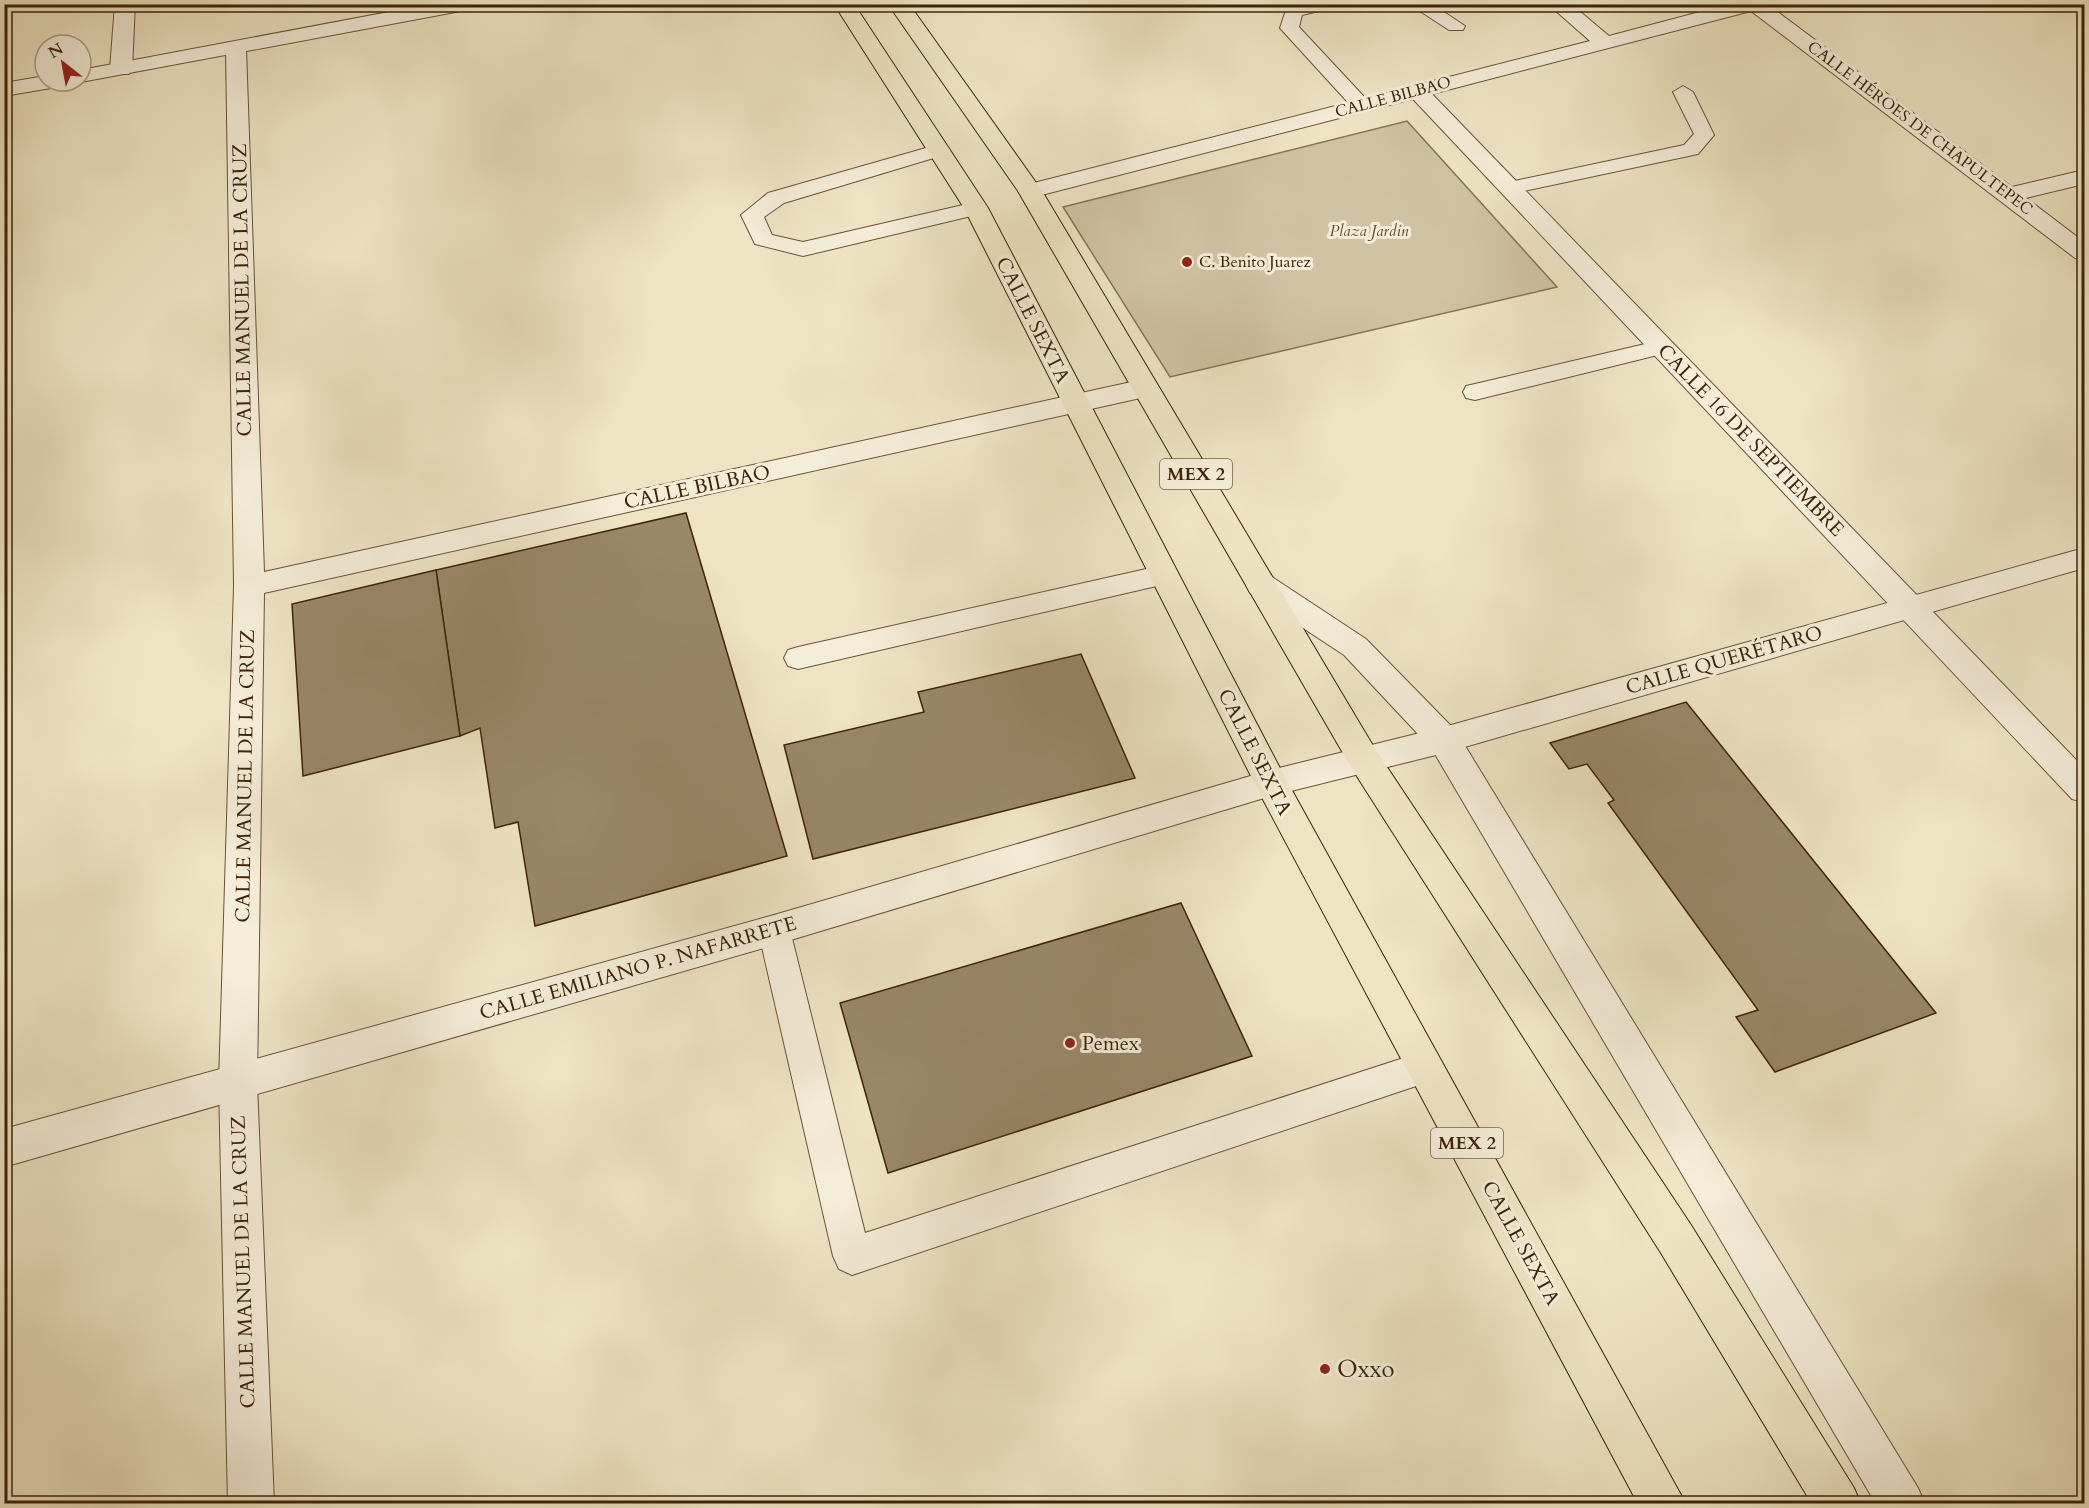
<svg xmlns="http://www.w3.org/2000/svg" width="2089" height="1508" font-family="Cardo,serif">
  <rect width="100%" height="100%" fill="#eee4c4"/>
  <filter id="stains"><feTurbulence type="fractalNoise" baseFrequency=".00333" numOctaves="4"/><feColorMatrix values="0 0 0 0 .2 0 0 0 0 .09 0 0 0 0 .02 0 0 0 .5 -.17"/></filter>
  <radialGradient id="worn" r=".72"><stop offset=".6" stop-color="#630" stop-opacity="0"/><stop offset="1" stop-color="#630" stop-opacity=".3"/></radialGradient>
  <path fill="#d0c3a4" stroke="#867356" stroke-width="1.5" d="M1407,121L1557,287L1170,377L1063,207Z"/>
  <g fill="#99876a" stroke="#3d2308" stroke-width="1.5">
    <path d="M686,513L787,856L535,926L518,822L495,828L480,728L460,736L436,570Z"/>
    <path d="M436,570L460,736L303,776L292,604Z"/>
    <path d="M1081,654L1135,778L813,859L784,745L924,712L918,692Z"/>
    <path d="M1686,702L1936,1013L1775,1072L1736,1017L1758,1010L1608,803L1614,800L1587,764L1569,769L1550,743Z"/>
    <path d="M1181,903L1252,1056L888,1173L840,1003Z"/>
  </g>
  <g fill="none" stroke-linecap="round" stroke-linejoin="round">
    <g stroke="#695337" stroke-width="2">
      <g id="service">
        <path d="M1298,4H1335L1332,8L1302,15L1299,27L1368,101L1371,105L1368,109H1354L1280,28L1287,7Z"/>
        <path d="M1409,4H1432L1465,26L1463,30H1449Z"/>
        <path d="M1683,86L1693,92L1714,135L1698,154L1510,194L1503,192L1499,188L1503,184L1510,182L1684,145L1694,134L1673,92Z"/>
        <path d="M940,144L947,146L950,150L947,154L784,203L764,217L772,235L803,242L976,202L984,203L987,208L984,213L803,256L755,244L741,215L768,193Z"/>
        <path d="M1662,340L1670,342L1674,347L1670,352L1475,400L1466,398L1463,392L1466,386L1475,384Z"/>
        <path d="M1164,565L1174,568L1178,575L1174,582L798,669L788,666L784,658L788,650L798,647Z"/>
        <path d="M774,916L786,920L790,930L865,1233L1425,1051L1437,1056L1442,1067L1437,1078L1425,1083L852,1275L839,1269L833,1256L758,930L762,920Z"/>
      </g>
    </g>
    <g stroke="#695337" stroke-width="2">
      <g id="minor">
        <path d="M115,4H135L132,69L129,74H113L110,69Z"/>
        <path d="M1548,4H1571L1609,36L1730,4H1767L2012,187L2084,170V184L2026,198L2084,242V260L2075,258L1751,11L1432,94L2084,768V802L2072,799L1413,99L1030,198L1022,196L1018,191L1022,186L1590,41Z"/>
        <path d="M236,42L243,44L246,48L264,572L1145,379L1154,382L1158,388L1154,394L1145,397L264,593L257,1083L274,1504H228L219,1083L234,586L226,48L229,44Z"/>
        <path d="M1261,574L1272,577L1366,639L1456,731L1918,1488L1925,1504H1876L1432,749L1344,655L1250,593L1246,585L1250,577Z"/>
      </g>
    </g>
    <g stroke="#695337" stroke-width="2">
      <g id="tertiary">
        <path d="M431,4H476L466,10L81,82L75,81H81V70Z"/>
        <path d="M45,76V81H66L63,86L4,96V83Z"/>
        <path d="M2084,548V568L1444,753L1271,796L774,945L4,1167V1129L774,915L1271,770L1444,727Z"/>
      </g>
    </g>
    <g stroke="#3d2308" stroke-width="2">
      <g id="primary">
        <path d="M834,4H854L988,208L1283,774L1686,1504H1638L1259,792L964,208Z"/>
        <path d="M888,4H909L1042,191L1375,749L1691,1225L1854,1488L1861,1504H1812L1661,1253L1351,767L1018,191Z"/>
      </g>
    </g>
    <use href="#service" fill="#f4edd9" fill-rule="evenodd"/>
    <use href="#minor" fill="#f4edd9" fill-rule="evenodd"/>
    <use href="#tertiary" fill="#f4edd9" fill-rule="evenodd"/>
    <use href="#primary" fill="#eee4c4" fill-rule="evenodd"/>
  </g>
  <g fill="#8f2418" stroke="#f4edd9" stroke-width="2">
    <circle cx="1187" cy="262" r="6"/>
    <circle cx="1070" cy="1043" r="6"/>
    <circle cx="1325" cy="1369" r="6"/>
  </g>
  <g text-anchor="middle" dominant-baseline="central" stroke-width="6" stroke-linejoin="round" paint-order="stroke">
    <g font-size="16" fill="#3d2308" stroke="#f4edd9">
      <text transform="translate(1393 97) rotate(-15)">CALLE BILBAO</text>
      <text transform="translate(1920 128) rotate(37)">CALLE HÉROES DE CHAPULTEPEC</text>
    </g>
    <g font-size="16" font-style="italic" fill="#624b2f" stroke="#f4edd9">
      <text x="1369" y="231">Plaza Jardin</text>
    </g>
    <g font-size="16" fill="#3d2308" stroke="#f4edd9" text-anchor="start">
      <text x="1199" y="262">C. Benito Juarez</text>
    </g>
    <g fill="#f4edd9" stroke="#746047" stroke-width="1.5">
      <rect x="1160" y="459" width="72" height="30" rx="4.5"/>
      <rect x="1431" y="1128" width="72" height="30" rx="4.5"/>
    </g>
    <g font-size="18" font-weight="bold" fill="#3d2308">
      <text x="1196" y="474">MEX 2</text>
      <text x="1467" y="1143">MEX 2</text>
    </g>
    <g font-size="20" fill="#3d2308" stroke="#f4edd9">
      <text transform="translate(242 290) rotate(-91)">CALLE MANUEL DE LA CRUZ</text>
      <text transform="translate(1033 320) rotate(63)">CALLE SEXTA</text>
      <text transform="translate(1751 440) rotate(46)">CALLE 16 DE SEPTIEMBRE</text>
      <text transform="translate(697 487) rotate(-12)">CALLE BILBAO</text>
      <text transform="translate(1724 660) rotate(-16)">CALLE QUERÉTARO</text>
      <text transform="translate(1255 752) rotate(63)">CALLE SEXTA</text>
      <text transform="translate(245 776) rotate(-89)">CALLE MANUEL DE LA CRUZ</text>
      <text transform="translate(638 968) rotate(-16)">CALLE EMILIANO P. NAFARRETE</text>
      <text transform="translate(1521 1243) rotate(61)">CALLE SEXTA</text>
      <text transform="translate(243 1262) rotate(-92)">CALLE MANUEL DE LA CRUZ</text>
    </g>
    <g font-size="20" fill="#3d2308" stroke="#f4edd9" text-anchor="start">
      <text x="1082" y="1043">Pemex</text>
    </g>
    <g font-size="24" fill="#3d2308" stroke="#f4edd9" text-anchor="start">
      <text x="1337" y="1369">Oxxo</text>
    </g>
  </g>
  <rect width="2089" height="1508" fill="none" stroke="#eee4c4" stroke-width="24"/>
  <rect x="6" y="6" width="2077" height="1496" fill="none" stroke="#3d2308" stroke-width="3"/>
  <rect x="12" y="12" width="2065" height="1484" fill="none" stroke="#3d2308" stroke-width="1.5"/>
  <g transform="translate(63 63) rotate(329)"><circle r="28" fill="#f4edd9" stroke="#ab9c85" stroke-width="1.5"/>
  <path d="M0-4.5L10 22L0 15L-10 22Z" fill="#8f2418"/>
  <text y="-9" font-size="16" font-weight="bold" text-anchor="middle" fill="#3d2308">N</text>
  </g>
  <rect width="100%" height="100%" filter="url(#stains)"/>
  <rect width="100%" height="100%" fill="url(#worn)"/>
</svg>
